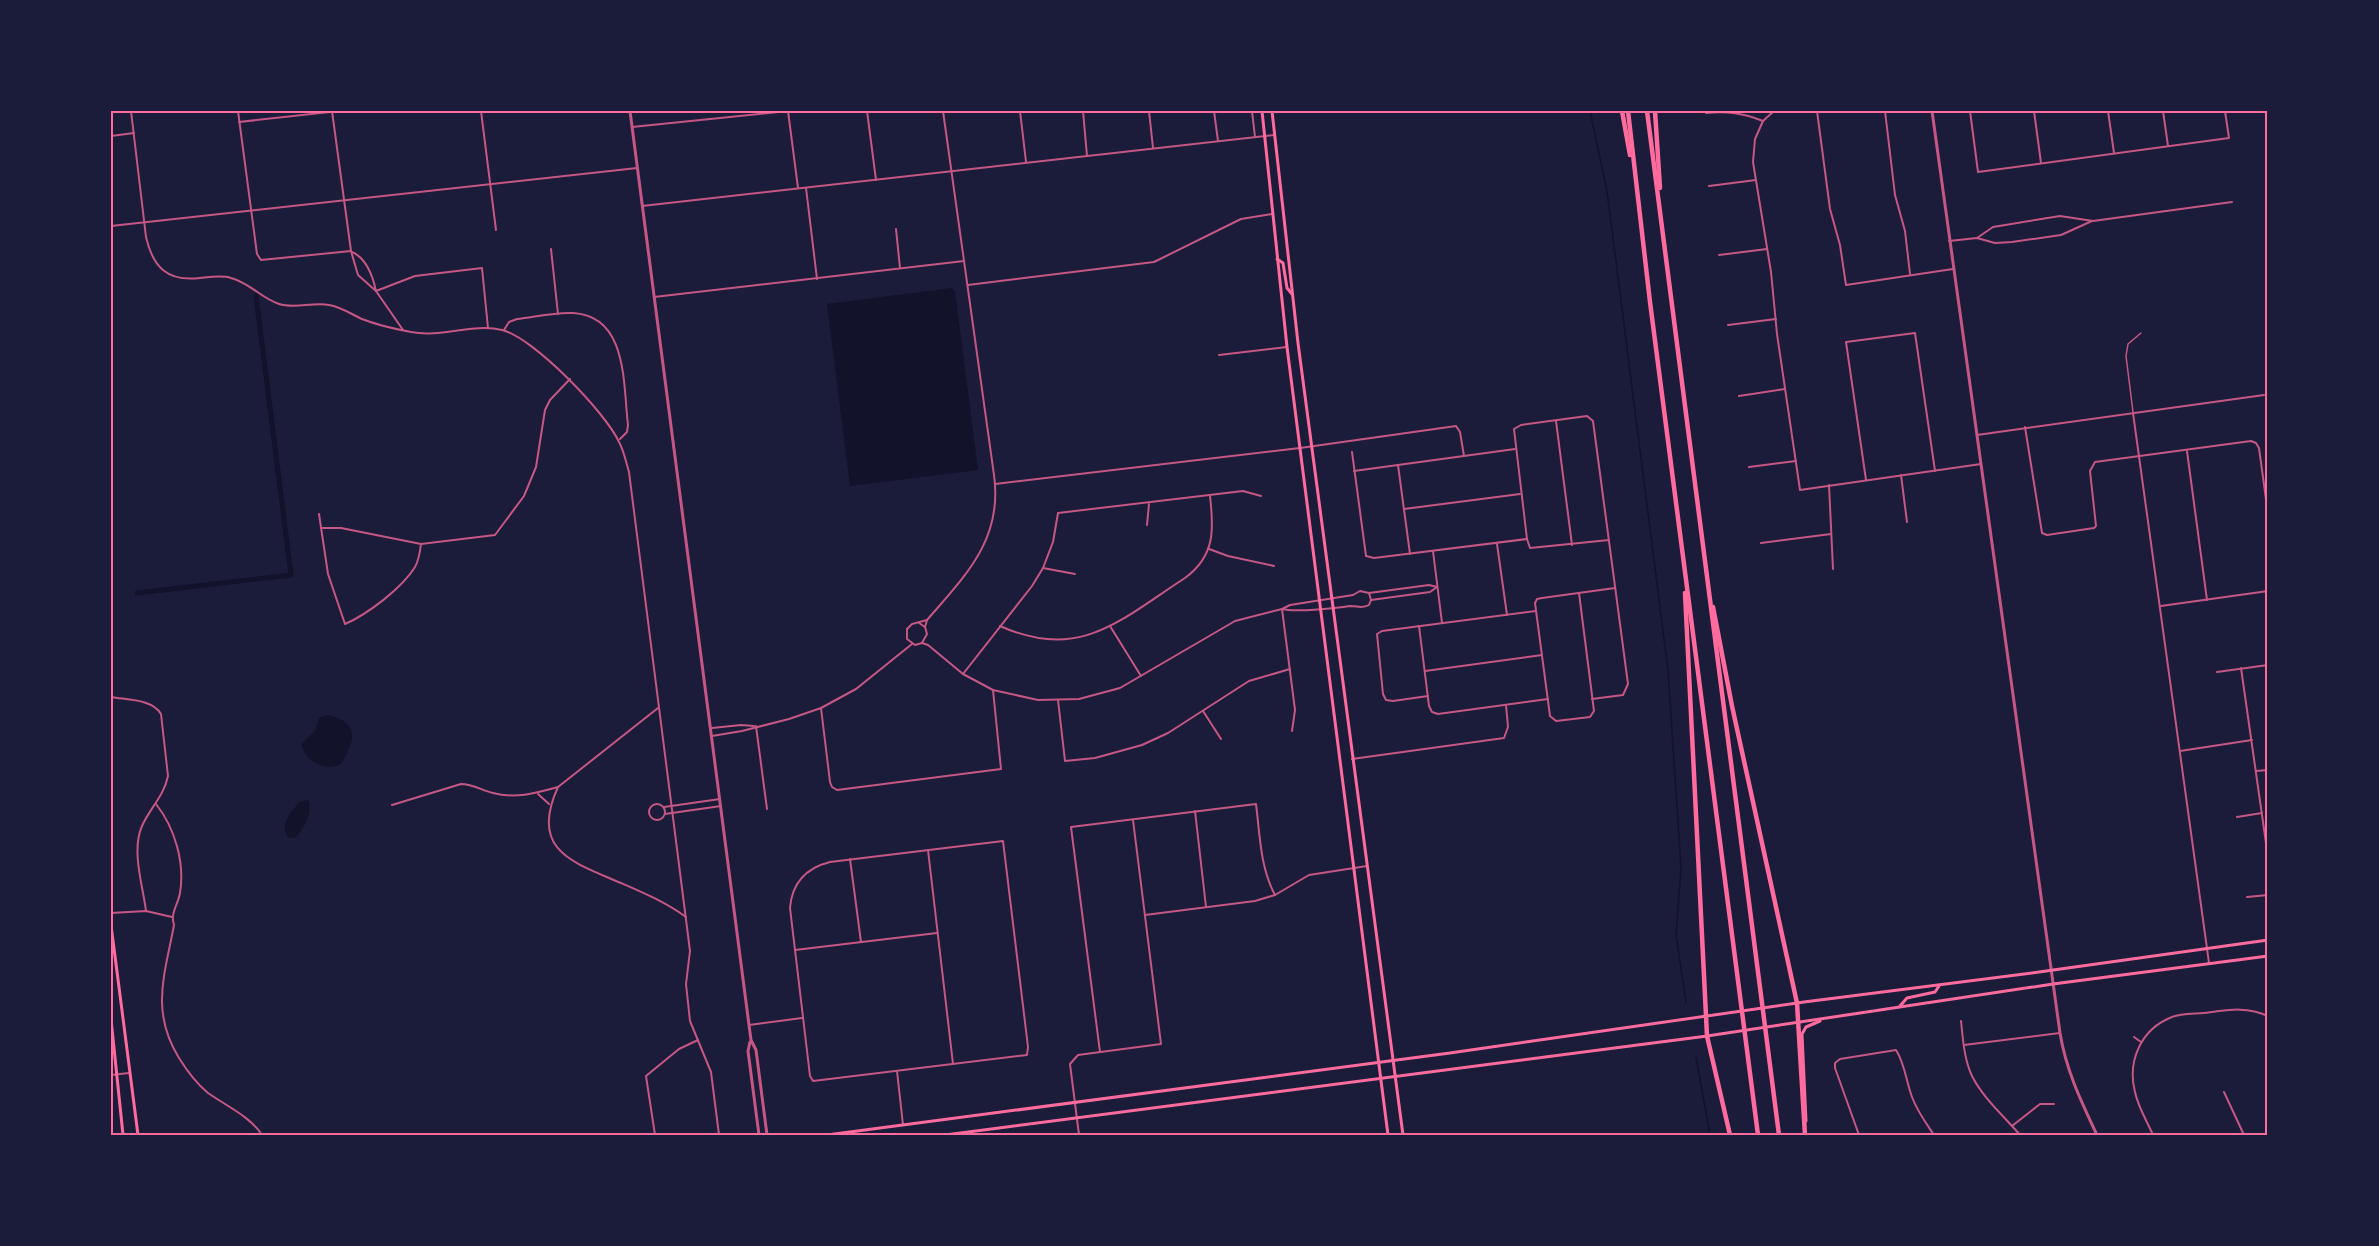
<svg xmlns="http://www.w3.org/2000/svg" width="2379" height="1246" font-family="Rubik,sans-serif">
  <rect width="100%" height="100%" fill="#1b1b3a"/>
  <g fill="#12122b">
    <path d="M952,288L955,291L978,470L850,486L827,304Z"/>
    <path d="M327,715C361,722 355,741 341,764C324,772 306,762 301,744L315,731L319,718Z"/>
    <path d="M308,800C313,813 304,829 295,838H288C279,822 291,814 299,802Z"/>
  </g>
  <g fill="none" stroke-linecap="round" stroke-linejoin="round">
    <g stroke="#12122b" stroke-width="1.5">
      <path d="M1590,111L1607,191L1668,670L1681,868L1676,935L1686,1002"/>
      <path d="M1696,1057L1710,1135"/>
    </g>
    <path stroke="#12122b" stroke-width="5" d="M137,593L291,575L256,296"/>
    <path stroke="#c65784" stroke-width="1.5" d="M2133,412L2126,356L2128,344L2141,333"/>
    <g stroke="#c65784" stroke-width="2">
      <path d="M131,111L146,237C153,267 167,282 200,278C210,277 222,275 231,278C250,283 261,298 279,304C295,309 312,302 329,305C341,307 351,314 362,319C377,325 395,329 411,332C441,338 473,323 502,330C533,337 606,413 619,442C624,451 626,462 629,472L690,951L686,984L690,1021L711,1072L719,1135"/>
      <path d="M238,111L257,254L261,260L351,251"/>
      <path d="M332,111L351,251L358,275L376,291L403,330"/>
      <path d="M481,111L496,230"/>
      <path d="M867,111L876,180"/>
      <path d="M1020,111L1026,162"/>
      <path d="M1083,111L1087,156"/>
      <path d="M1149,111L1153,148"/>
      <path d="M1214,111L1218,141"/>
      <path d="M1252,111L1255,137"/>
      <path d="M1774,111L1763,121L1755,139L1753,162L1771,272L1777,334L1800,490L1981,464"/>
      <path d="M1817,111L1830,209L1840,245L1846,285L1953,269"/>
      <path d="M1885,111L1895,195L1905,231L1910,274"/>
      <path d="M1970,111L1978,172L2229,138L2225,111"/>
      <path d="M2034,111L2041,163"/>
      <path d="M2108,111L2114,153"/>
      <path d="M2163,111L2168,146"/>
      <path d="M1706,113C1727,111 1743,113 1763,121"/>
      <path d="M239,122L339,111"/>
      <path d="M632,127L788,111L798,188"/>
      <path d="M111,136L134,133"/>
      <path d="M1709,186L1756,180"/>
      <path d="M806,188L817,279"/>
      <path d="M642,206L1274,135"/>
      <path d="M111,226L637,168"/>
      <path d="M896,229L900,268"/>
      <path d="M1977,238L1993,227L2060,216L2093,221L2232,202"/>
      <path d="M1949,241L1977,238L1995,243L2012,242L2061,235L2092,221"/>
      <path d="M551,249L558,314"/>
      <path d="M352,252C366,258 373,277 376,291"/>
      <path d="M1719,255L1767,249"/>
      <path d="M968,285L1154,262L1241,219L1272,214"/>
      <path d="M376,291L415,276L482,268L488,328"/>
      <path d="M654,297L964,261"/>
      <path d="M1728,325L1776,319"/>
      <path d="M504,330L509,322L517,319C535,317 554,312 573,313C628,316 623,384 628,425L627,432L620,439"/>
      <path d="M1219,355L1287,347"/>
      <path d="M1739,396L1785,389"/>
      <path d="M2133,413L2209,963"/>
      <path d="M1556,421L1572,545"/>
      <path d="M2025,427L2042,533L2047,535L2094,528L2096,526L2090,471L2095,462L2251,441L2256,443L2259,448L2268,514"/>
      <path d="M1977,435L2264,395"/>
      <path d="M2187,451L2207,600"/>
      <path d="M1352,452L1366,556L1374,558L1527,539"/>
      <path d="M1398,465L1410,554"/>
      <path d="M1749,467L1796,461"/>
      <path d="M1354,471L1515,449"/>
      <path d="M1901,475L1907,522"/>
      <path d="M1866,480L1846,342L1915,333L1935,471"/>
      <path d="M995,484L1300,448L1456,426L1460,432L1464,456"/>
      <path d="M1829,485L1833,569"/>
      <path d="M1404,509L1520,494"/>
      <path d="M319,514L328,574L345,624C368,614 402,588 415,567C419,560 420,552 421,544"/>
      <path d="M1147,525L1149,504"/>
      <path d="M321,528H341L421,544L495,535L524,496L536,467L545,410L550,400L570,379"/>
      <path d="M1761,543L1831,534"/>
      <path d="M1497,544L1507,615"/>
      <path d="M1209,549L1228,556L1274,566"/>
      <path d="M1433,551L1442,623"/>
      <path d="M1043,568L1075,574"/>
      <path d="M1369,593L1429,585L1437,587"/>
      <path d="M1579,593L1594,711L1590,717L1556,721L1550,716L1535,603L1537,599L1542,598L1615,588"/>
      <path d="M1371,600L1430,592L1437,587"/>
      <path d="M2161,606L2268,591"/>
      <path d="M1282,609L1295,710L1292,731"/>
      <path d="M919,623L925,627L927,634L922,643L915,645L907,639V629L912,624L927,620"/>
      <path d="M1000,626C1080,662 1120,620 1185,578C1215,556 1214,530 1210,496"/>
      <path d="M1110,626L1141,676"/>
      <path d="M1419,626L1429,706L1432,712L1438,714L1548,699"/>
      <path d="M925,627L927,620C966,575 1003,539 994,475L943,111"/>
      <path d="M922,643L928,645L963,674L993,690L1038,700L1079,699L1120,688L1235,621L1282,609L1290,605L1353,595L1360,591L1369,593L1371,600L1369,605C1362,609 1358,606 1351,606C1333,608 1298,613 1282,609"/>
      <path d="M2241,668L2268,857"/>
      <path d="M1425,671L1542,655"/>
      <path d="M2217,672L2268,665"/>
      <path d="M963,674L1032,586L1043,568L1053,542L1058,513L1243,491L1261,496"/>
      <path d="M1428,696L1393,701L1386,700L1383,694L1377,634L1382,631L1536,611"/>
      <path d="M111,697C127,700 152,699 161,714L168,776C164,796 150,808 142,826C131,851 143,886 146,911"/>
      <path d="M1592,699L1623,695L1628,684L1593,421L1587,416L1521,425L1514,429L1527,539L1530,548L1609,540"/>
      <path d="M1058,700L1065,761L1095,758L1142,745L1168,733L1249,681L1290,669"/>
      <path d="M658,708L558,787C529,850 572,862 621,883C644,893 665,902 686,917"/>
      <path d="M821,708L830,782L832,787L837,790L1001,769L993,690"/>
      <path d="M1203,711L1221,739"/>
      <path d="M756,726L767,809"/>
      <path d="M712,728L741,725L754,726"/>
      <path d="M712,736L742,731L789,719L821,708L856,689L912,644"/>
      <path d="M2180,751L2252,740"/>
      <path d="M1352,759L1504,738L1508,727L1506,705"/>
      <path d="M2256,771L2268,770"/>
      <path d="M538,794L549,804"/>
      <circle cx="657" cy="812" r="8"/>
      <path d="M156,804C175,828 185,863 180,893C178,905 170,913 174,925C165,974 150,1011 179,1058C187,1071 196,1083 208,1093C225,1105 251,1117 262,1135"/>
      <path d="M392,805L461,784C473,784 481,790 493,793C516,799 536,793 558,787"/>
      <path d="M664,807L720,799"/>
      <path d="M1195,811L1206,907"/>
      <path d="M665,814L721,806"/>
      <path d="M2237,817L2262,813"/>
      <path d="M1003,841L1028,1047L1027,1055L813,1081L810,1076L790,908C792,883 806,868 830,862Z"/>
      <path d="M928,850L953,1064"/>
      <path d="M850,859L861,942"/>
      <path d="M2247,897L2268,895"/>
      <path d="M111,913L146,911L172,917"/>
      <path d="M1145,915L1255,901L1275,895L1309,875L1367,866"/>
      <path d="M795,950L937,933"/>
      <path d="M1961,1021C1963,1039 1964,1059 1972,1076C1983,1098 2004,1116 2020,1135"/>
      <path d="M749,1025L802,1018"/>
      <path d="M2134,1037L2141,1042"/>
      <path d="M1964,1045L2060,1033"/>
      <path d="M1100,1052L1071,827L1256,804C1260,835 1260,867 1275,895"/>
      <path d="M897,1071L903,1125"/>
      <path d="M111,1075L129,1073"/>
      <path d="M2224,1092L2244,1135"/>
      <path d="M2012,1126L2040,1104H2054"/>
      <path d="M655,1135L646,1076L679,1049L698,1040"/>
      <path d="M1079,1135L1070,1064L1078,1055L1161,1044L1133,820"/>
      <path d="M1859,1135L1835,1068V1063L1840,1059L1896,1050C1905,1064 1906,1081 1912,1097C1917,1111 1926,1123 1934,1135"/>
      <path d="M2153,1135C2147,1121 2138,1107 2135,1092C2127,1061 2141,1029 2172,1017C2182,1013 2195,1014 2204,1013C2227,1010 2247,1006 2268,1016"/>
    </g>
    <g stroke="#c65784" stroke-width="3">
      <path d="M630,111L749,1025L751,1040L756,1050L767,1135"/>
      <path d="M1932,111L2060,1033C2066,1070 2081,1101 2097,1135"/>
      <path d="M750,1042L748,1051L759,1135"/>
    </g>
    <g stroke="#ff6b9d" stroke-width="3">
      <path d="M1262,111L1287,347L1388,1135"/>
      <path d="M1272,111L1298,343L1403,1135"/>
      <path d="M1277,259L1283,263L1287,288L1292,294"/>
      <path d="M111,925L138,1135"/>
      <path d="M1900,1006L1907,998L1935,992L1939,986"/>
      <path d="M111,1019L123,1135"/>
      <path d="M1806,1121L1802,1034L1806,1027L1820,1021"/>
      <path d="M827,1135L1450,1053L1804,1002L2039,972L2268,940"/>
      <path d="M945,1135L1707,1036L2053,984L2268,956"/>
    </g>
    <g stroke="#ff6b9d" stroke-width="4.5">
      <path d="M1622,111L1630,155"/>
      <path d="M1628,111L1650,302L1758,1135"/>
      <path d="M1647,111L1779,1135"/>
      <path d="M1655,111L1660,188"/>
      <path d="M1685,593L1707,1036L1730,1135"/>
      <path d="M1713,607L1732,706L1797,1003L1805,1135"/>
    </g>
  </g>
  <rect width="2379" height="1246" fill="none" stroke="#1b1b3a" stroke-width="225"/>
  <rect x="112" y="112" width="2154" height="1022" fill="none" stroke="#ff6b9d" stroke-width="2"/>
</svg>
